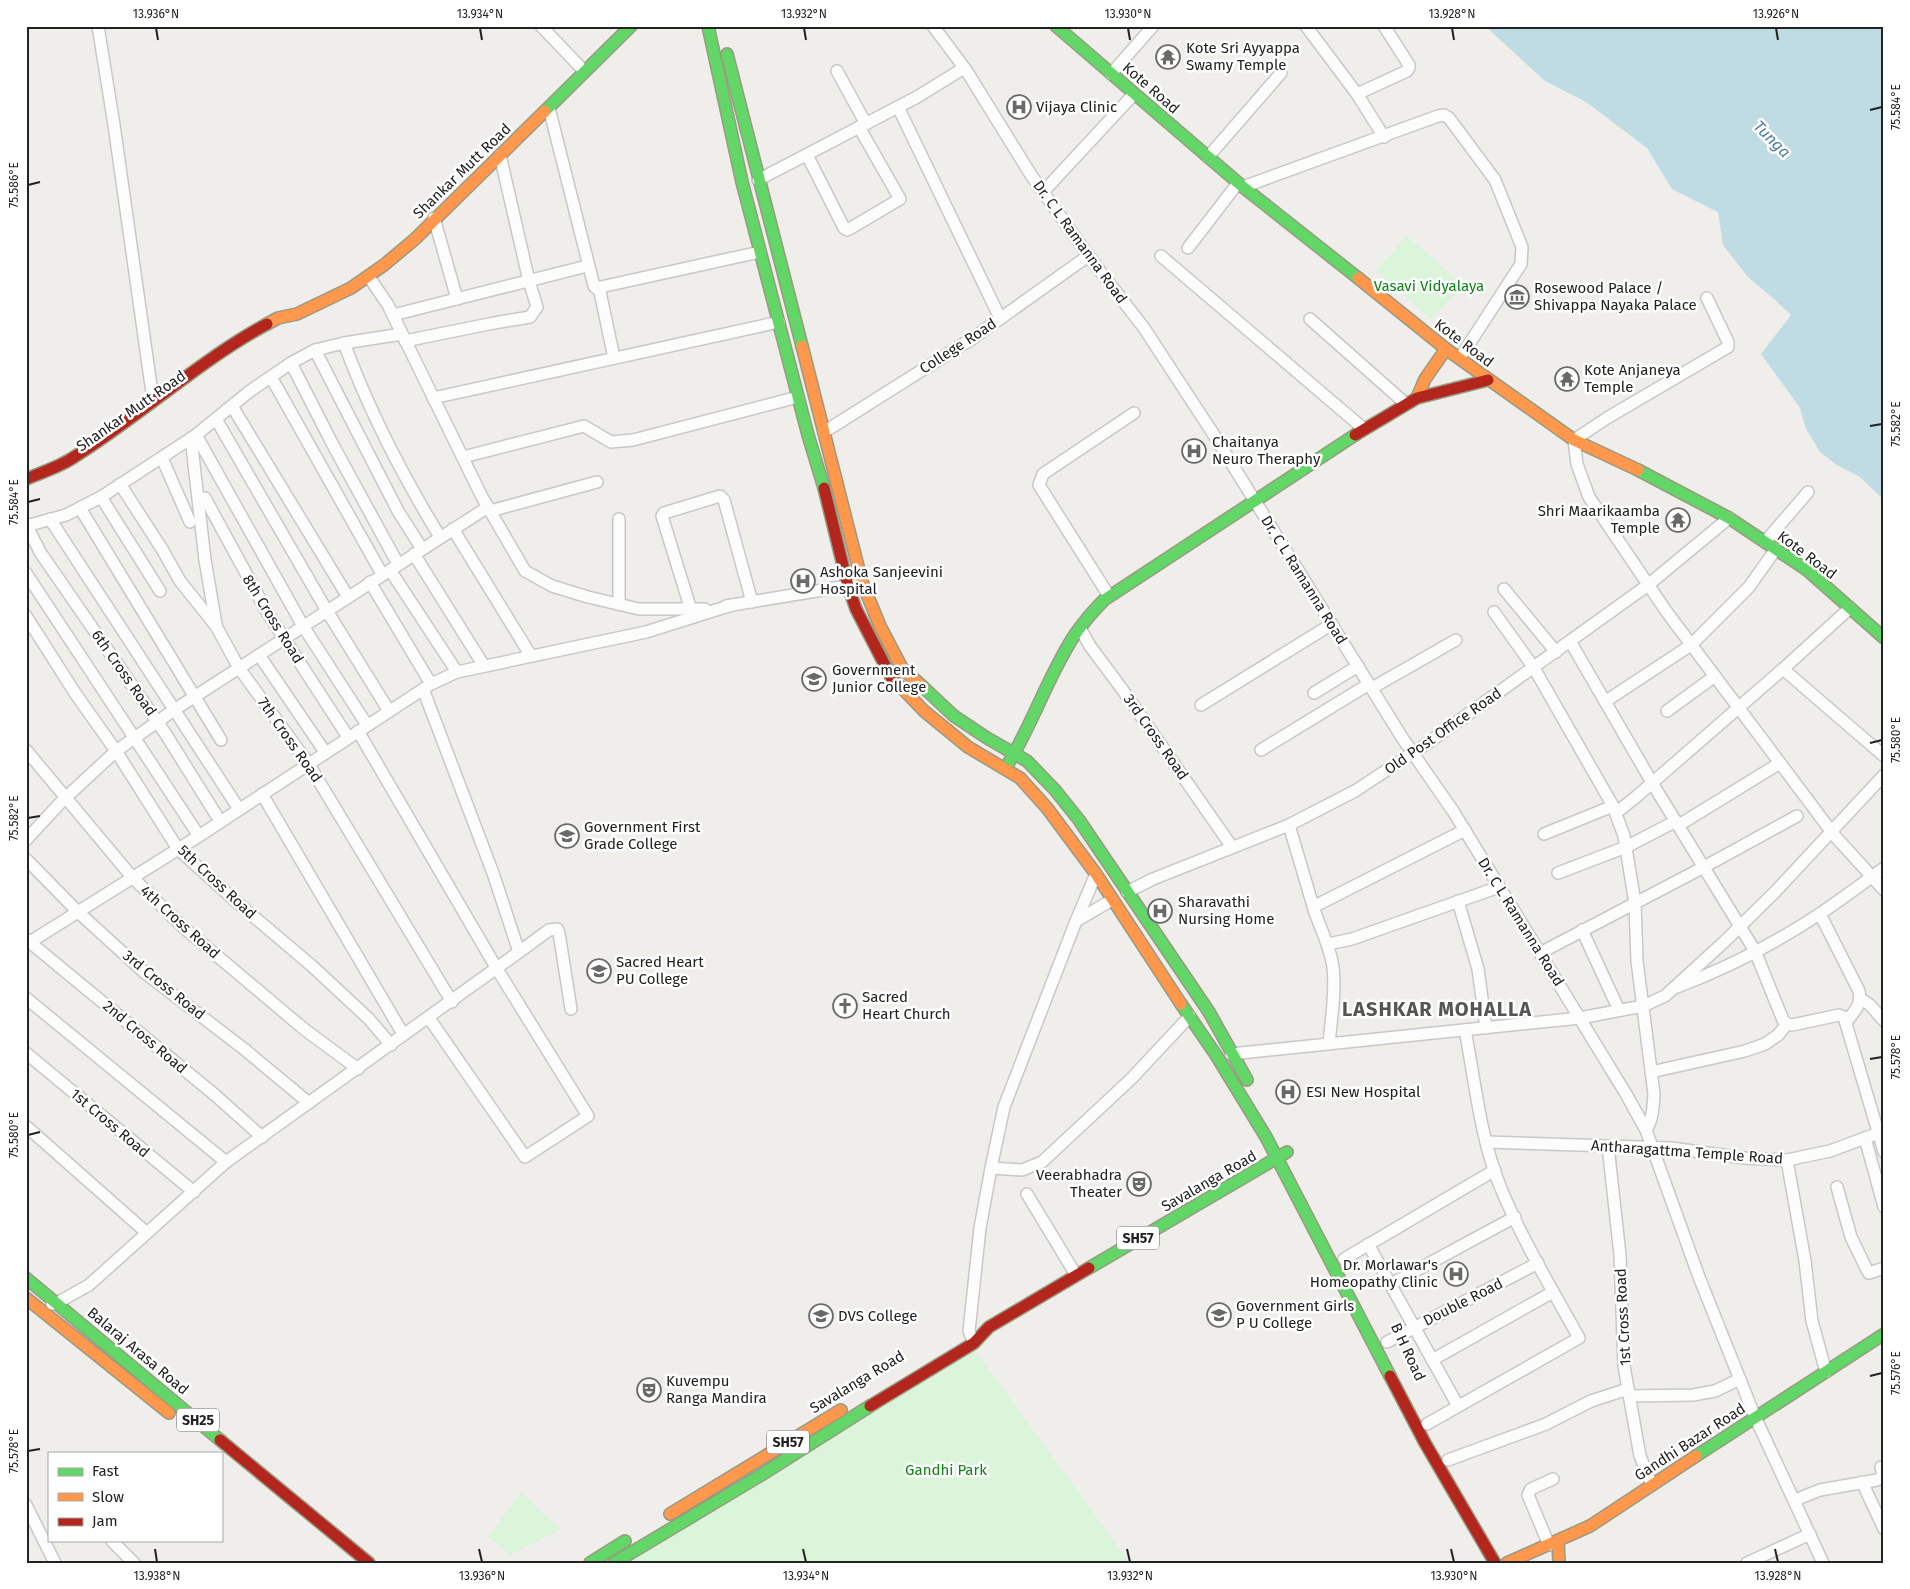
<svg xmlns="http://www.w3.org/2000/svg" width="1910" height="1589" font-family="'Fira Sans',sans-serif">
  <rect width="100%" height="100%" fill="#f0eeeb"/>
  <g fill="#daf5da">
    <path d="M1407,236L1464,286L1430,319L1376,270Z"/>
    <path d="M972,1346L1130,1563H611Z"/>
    <path d="M521,1493L561,1529L510,1555L488,1536Z"/>
  </g>
  <path fill="#bfdbe3" d="M1485,26H1884V500L1860,477L1837,465L1820,452L1806,429L1800,408L1761,354L1791,315L1773,298L1748,277L1723,245L1718,212L1672,189L1647,148L1586,102L1545,81Z"/>
  <g fill="none" stroke-linecap="round" stroke-linejoin="round">
    <g stroke="#c9c8c7" stroke-width="14">
      <g id="street">
        <path d="M98,26L114,125L153,400"/>
        <path d="M541,26L584,71"/>
        <path d="M933,26L966,70L1031,175L1093,262L1144,328L1212,432L1403,739L1453,811L1626,1094L1646,1130L1699,1277L1755,1417L1823,1563"/>
        <path d="M1306,26L1357,94L1384,137"/>
        <path d="M837,71L866,124"/>
        <path d="M1111,74L1153,26"/>
        <path d="M1357,94L1407,71L1409,68V65L1384,26"/>
        <path d="M898,107L1000,318"/>
        <path d="M549,108L594,286L596,288L760,252"/>
        <path d="M807,155L844,228L847,230L851,228L900,199L859,127"/>
        <path d="M1208,157L1281,73"/>
        <path d="M758,180L917,97L964,68"/>
        <path d="M1243,187L1438,116L1444,115L1449,118L1495,180L1522,247L1521,264L1460,358"/>
        <path d="M1043,192L1134,94"/>
        <path d="M434,218L457,299"/>
        <path d="M1188,248L1238,183"/>
        <path d="M1161,256L1364,429"/>
        <path d="M369,277L388,305L482,497L525,571L552,586L588,597L639,609H705"/>
        <path d="M599,287L614,358"/>
        <path d="M1707,298L1728,342V347L1607,418L1574,440L1577,464L1589,497L1666,611L1834,835L1884,890"/>
        <path d="M393,315L587,266"/>
        <path d="M1310,319L1406,404"/>
        <path d="M405,341L494,323L530,317L537,307L529,281L500,155"/>
        <path d="M344,343C368,408 404,478 440,537"/>
        <path d="M315,350L398,511L422,549"/>
        <path d="M291,363L333,445L398,564"/>
        <path d="M271,377L382,574"/>
        <path d="M433,398L779,322"/>
        <path d="M232,406L348,597"/>
        <path d="M216,419L327,611L389,711"/>
        <path d="M824,432L973,338L1088,256"/>
        <path d="M196,435L303,626L367,725"/>
        <path d="M191,438L205,560L216,624"/>
        <path d="M463,457L584,426L611,442L633,440L798,397"/>
        <path d="M162,458L190,522"/>
        <path d="M120,484L162,549L180,581L216,626L239,668L308,763L452,1002"/>
        <path d="M101,497L160,591"/>
        <path d="M205,498L267,612L348,737"/>
        <path d="M80,508L221,740"/>
        <path d="M490,511L597,482"/>
        <path d="M50,519L239,809"/>
        <path d="M26,526L66,515L101,497L196,435L250,391L291,363L315,350L344,343L402,334"/>
        <path d="M27,526L40,552L165,733L220,821"/>
        <path d="M453,529L531,656"/>
        <path d="M1765,542L1808,492"/>
        <path d="M414,554L484,666"/>
        <path d="M390,570L457,672"/>
        <path d="M26,573L199,836"/>
        <path d="M370,582L431,684"/>
        <path d="M1504,589L1556,652"/>
        <path d="M1109,596L1039,485L1043,474L1134,413"/>
        <path d="M619,604V519"/>
        <path d="M726,606L853,585"/>
        <path d="M691,610L662,516L664,513L720,496L724,500L752,602"/>
        <path d="M1494,612L1534,668L1613,806L1624,836L1635,903L1637,961L1654,1094C1653,1107 1653,1119 1646,1130"/>
        <path d="M26,616L75,693L116,751L178,849L240,905L312,966L369,1019L391,1045"/>
        <path d="M1080,628L1090,646L1122,689L1232,847"/>
        <path d="M1570,641L1654,786L1755,951L1783,1020L1787,1024L1792,1025L1839,1015L1844,1017L1884,1152"/>
        <path d="M259,655L325,752"/>
        <path d="M1783,669L1884,756"/>
        <path d="M1372,688L1456,640"/>
        <path d="M1314,693L1358,666"/>
        <path d="M1606,701L1691,645L1749,587L1776,549"/>
        <path d="M1201,705L1332,624"/>
        <path d="M1667,711L1715,676"/>
        <path d="M358,731L497,969L588,1116L525,1157L429,1018"/>
        <path d="M26,750L132,877L184,928L304,1029L358,1069"/>
        <path d="M1261,750L1369,684"/>
        <path d="M262,794L403,1034"/>
        <path d="M1616,813L1637,796L1783,669L1850,608"/>
        <path d="M1289,825C1297,852 1305,879 1313,906C1319,927 1330,945 1333,967C1336,992 1331,1020 1329,1044"/>
        <path d="M1679,825L1780,763"/>
        <path d="M1544,834L1613,806"/>
        <path d="M26,840L61,802L116,751L174,710L488,507"/>
        <path d="M26,859L77,911L145,973L244,1049L309,1103"/>
        <path d="M1558,873L1626,847L1676,821"/>
        <path d="M1127,892L1153,879L1289,825L1355,791L1425,745L1648,585L1729,518"/>
        <path d="M1458,901L1478,969L1486,1028"/>
        <path d="M1313,907L1465,830"/>
        <path d="M1820,914L1859,991C1862,1005 1854,1012 1846,1022"/>
        <path d="M1076,921L1096,874"/>
        <path d="M1582,930L1619,1010"/>
        <path d="M26,939L215,1095L262,1137"/>
        <path d="M30,942L199,836L431,684L457,672L646,632L732,605"/>
        <path d="M1328,944L1352,939L1499,887"/>
        <path d="M519,952L549,930L557,929L559,933L571,1009"/>
        <path d="M1540,953L1704,867L1797,816"/>
        <path d="M1677,987C1727,968 1776,943 1821,913C1842,899 1863,883 1884,868"/>
        <path d="M26,998L226,1162"/>
        <path d="M1861,999L1870,1005L1884,1021"/>
        <path d="M26,1053L194,1192"/>
        <path d="M1231,1054L1580,1018L1643,1006L1665,996L1724,942L1774,893L1884,775"/>
        <path d="M1651,1072L1745,1051L1765,1044L1778,1035L1787,1024"/>
        <path d="M27,1127L147,1233"/>
        <path d="M1865,1138L1884,1207"/>
        <path d="M1486,1142L1671,1148L1745,1158L1787,1160L1830,1151L1884,1131"/>
        <path d="M1608,1146L1620,1255L1624,1366L1640,1456L1652,1485"/>
        <path d="M1787,1160L1805,1261L1812,1321L1826,1372"/>
        <path d="M991,1168L1022,1170L1042,1162L1131,1079L1190,1016"/>
        <path d="M1837,1187L1851,1237L1867,1270L1869,1273L1884,1268"/>
        <path d="M1027,1194L1076,1275"/>
        <path d="M1368,1244L1458,1406"/>
        <path d="M1344,1259L1495,1170"/>
        <path d="M1391,1284L1515,1217"/>
        <path d="M52,1304L57,1303L89,1285L226,1162L519,952L493,873L423,689"/>
        <path d="M1387,1342L1538,1263"/>
        <path d="M974,1343L969,1331L980,1228L991,1168L1004,1107L1076,921L1112,900"/>
        <path d="M1432,1360L1553,1292"/>
        <path d="M1629,1396L1693,1395L1715,1391L1740,1379"/>
        <path d="M1427,1424L1579,1338C1552,1289 1521,1238 1500,1186C1480,1137 1475,1081 1465,1030"/>
        <path d="M1448,1460L1546,1424L1591,1401L1628,1389"/>
        <path d="M1862,1482L1884,1529"/>
        <path d="M1795,1500L1820,1490L1877,1480L1883,1476L1881,1467"/>
        <path d="M26,1505L55,1563"/>
        <path d="M112,1541L134,1563"/>
        <path d="M1549,1545L1528,1495L1531,1489L1553,1479"/>
        <path d="M1747,1563L1810,1534"/>
      </g>
    </g>
    <g stroke="#999a82" stroke-width="14">
      <g id="fast">
        <path d="M708,26L742,182L808,435L824,488"/>
        <path d="M1056,26L1243,187L1358,278"/>
        <path d="M727,54L802,346"/>
        <path d="M545,111L631,26"/>
        <path d="M1638,470L1729,518L1807,570L1884,638"/>
        <path d="M923,687L954,716L987,738L1027,761L1055,790L1079,820L1209,1012L1247,1080"/>
        <path d="M1008,764C1033,723 1048,676 1074,636C1083,623 1093,611 1104,600L1355,435"/>
        <path d="M1181,1004L1216,1055L1266,1137L1390,1376"/>
        <path d="M1089,1268L1287,1152"/>
        <path d="M26,1278L220,1440"/>
        <path d="M1696,1456L1884,1334"/>
        <path d="M590,1563L625,1541"/>
        <path d="M614,1563L761,1475L870,1406"/>
      </g>
    </g>
    <g stroke="#999a82" stroke-width="14">
      <g id="slow">
        <path d="M1358,278L1446,349L1574,440L1638,470"/>
        <path d="M267,324L278,318L297,314L351,288L384,265L415,239L545,111"/>
        <path d="M802,346L862,582L880,626L902,668L923,687"/>
        <path d="M1417,398L1425,379L1446,349"/>
        <path d="M901,687L924,711L968,747L1020,778L1047,808L1096,874L1181,1004"/>
        <path d="M26,1298L169,1413"/>
        <path d="M670,1514L841,1410"/>
        <path d="M1558,1541L1559,1563"/>
        <path d="M1507,1563L1590,1526L1696,1456"/>
      </g>
    </g>
    <g stroke="#999a82" stroke-width="14">
      <g id="jam">
        <path d="M1355,435L1417,398L1488,380"/>
        <path d="M26,479C41,473 58,467 71,459C139,417 197,362 267,324"/>
        <path d="M824,488L848,586L856,609L891,677L901,687"/>
        <path d="M1390,1376L1425,1443L1495,1563"/>
        <path d="M870,1406L974,1343L989,1327L1089,1268"/>
        <path d="M220,1440L369,1563"/>
      </g>
    </g>
    <use href="#street" stroke="#fdfcfc" stroke-width="11"/>
    <use href="#fast" stroke="#63d668" stroke-width="11"/>
    <use href="#slow" stroke="#ff974d" stroke-width="11"/>
    <use href="#jam" stroke="#b3261e" stroke-width="11"/>
  </g>
  <path fill="none" stroke="#222" stroke-width="2" d="M156,28L158,40M480,28L482,40M804,28L806,40M1128,28L1130,40M1452,28L1454,40M1776,28L1778,40M1870,110L1882,107M28,185L40,182M1870,426L1882,424M28,502L40,499M1870,743L1882,740M28,818L40,816M1870,1059L1882,1057M28,1135L40,1132M1870,1376L1882,1373M28,1451L40,1449M155,1549L157,1562M479,1549L482,1562M803,1549L806,1562M1127,1549L1130,1562M1451,1549L1454,1562M1775,1549L1778,1562"/>
  <defs>
    <g id="temple-ring" transform="scale(1.25)"><circle r="9.5" fill="#fff" stroke="#6a6968" stroke-width="1.5"/><path d="M0-6L5-2H3V0L6.5 2.5H4V6H1.5V3h-3V6H-4V2.5H-6.5L-3 0V-2H-5Z" fill="#6a6968"/></g>
    <g id="hospital-ring" transform="scale(1.25)"><circle r="9.5" fill="#fff" stroke="#6a6968" stroke-width="1.5"/><path d="M-5-5h3v3.5h4V-5h3V5h-3V1.5h-4V5h-3Z" fill="#6a6968"/></g>
    <g id="museum-ring" transform="scale(1.25)"><circle r="9.5" fill="#fff" stroke="#6a6968" stroke-width="1.5"/><path d="M0-6L6-3V-2H-6V-3ZM-5-1h2V3h-2ZM-1-1h2V3h-2ZM3-1h2V3H3ZM-6 4H6V6H-6Z" fill="#6a6968"/></g>
    <g id="university-ring" transform="scale(1.25)"><circle r="9.5" fill="#fff" stroke="#6a6968" stroke-width="1.5"/><path d="M0-5L7-2L0 1L-7-2ZM-4 1L0 2.5L4 1V4Q0 6-4 4Z" fill="#6a6968"/></g>
    <g id="church-ring" transform="scale(1.25)"><circle r="9.5" fill="#fff" stroke="#6a6968" stroke-width="1.5"/><path d="M-1.2-6h2.4v3.5h3.3v2.4h-3.3V6h-2.4V-.1h-3.3v-2.4h3.3Z" fill="#6a6968"/></g>
    <g id="theatre-ring" transform="scale(1.25)"><circle r="9.5" fill="#fff" stroke="#6a6968" stroke-width="1.5"/><path d="M-5-5.5Q0-4 5-5.5V0Q5 5 0 6Q-5 5-5 0ZM-3.3-2.5H-1v1.5H-3.3ZM1-2.5H3.3v1.5H1ZM-2.8 1Q0 5.5 2.8 1Z" fill="#6a6968"/></g>
  </defs>
  <g fill-rule="evenodd">
    <use href="#temple-ring" x="1168" y="57"/>
    <use href="#hospital-ring" x="1019" y="107"/>
    <use href="#museum-ring" x="1517" y="297"/>
    <use href="#temple-ring" x="1567" y="379"/>
    <use href="#hospital-ring" x="1194" y="451"/>
    <use href="#temple-ring" x="1678" y="520"/>
    <use href="#hospital-ring" x="803" y="581"/>
    <use href="#university-ring" x="814" y="679"/>
    <use href="#university-ring" x="567" y="836"/>
    <use href="#hospital-ring" x="1160" y="911"/>
    <use href="#university-ring" x="599" y="971"/>
    <use href="#church-ring" x="845" y="1006"/>
    <use href="#hospital-ring" x="1288" y="1092"/>
    <use href="#theatre-ring" x="1139" y="1184"/>
    <use href="#hospital-ring" x="1456" y="1274"/>
    <use href="#university-ring" x="1219" y="1315"/>
    <use href="#university-ring" x="821" y="1316"/>
    <use href="#theatre-ring" x="649" y="1390"/>
  </g>
  <g text-anchor="middle" dominant-baseline="central" stroke-width="5" stroke-linejoin="round" paint-order="stroke">
    <g fill="#fff" stroke="#646464" stroke-width="1">
      <rect x="1117" y="1226.5" width="42" height="23" rx="4"/>
      <rect x="177" y="1408.5" width="42" height="23" rx="4"/>
      <rect x="767" y="1430.5" width="42" height="23" rx="4"/>
    </g>
    <g font-size="14" font-weight="bold" fill="#222">
      <text x="1138" y="1238">SH57</text>
      <text x="198" y="1420">SH25</text>
      <text x="788" y="1442">SH57</text>
    </g>
    <g font-size="15" fill="#222" stroke="#fff" text-anchor="start">
      <text x="1186" y="48">Kote Sri Ayyappa<tspan x="1186" dy="17">Swamy Temple</tspan></text>
      <text x="1036" y="107">Vijaya Clinic</text>
      <text x="1534" y="288">Rosewood Palace /<tspan x="1534" dy="17">Shivappa Nayaka Palace</tspan></text>
      <text x="1584" y="370">Kote Anjaneya<tspan x="1584" dy="17">Temple</tspan></text>
      <text x="1212" y="442">Chaitanya<tspan x="1212" dy="17">Neuro Theraphy</tspan></text>
      <text x="1660" y="511" text-anchor="end">Shri Maarikaamba<tspan x="1660" dy="17">Temple</tspan></text>
      <text x="820" y="572">Ashoka Sanjeevini<tspan x="820" dy="17">Hospital</tspan></text>
      <text x="832" y="670">Government<tspan x="832" dy="17">Junior College</tspan></text>
      <text x="584" y="827">Government First<tspan x="584" dy="17">Grade College</tspan></text>
      <text x="1178" y="902">Sharavathi<tspan x="1178" dy="17">Nursing Home</tspan></text>
      <text x="616" y="962">Sacred Heart<tspan x="616" dy="17">PU College</tspan></text>
      <text x="862" y="997">Sacred<tspan x="862" dy="17">Heart Church</tspan></text>
      <text x="1306" y="1092">ESI New Hospital</text>
      <text x="1122" y="1175" text-anchor="end">Veerabhadra<tspan x="1122" dy="17">Theater</tspan></text>
      <text x="1438" y="1265" text-anchor="end">Dr. Morlawar's<tspan x="1438" dy="17">Homeopathy Clinic</tspan></text>
      <text x="1236" y="1306">Government Girls<tspan x="1236" dy="17">P U College</tspan></text>
      <text x="838" y="1316">DVS College</text>
      <text x="666" y="1381">Kuvempu<tspan x="666" dy="17">Ranga Mandira</tspan></text>
    </g>
    <g font-size="15" fill="#222" stroke="#fff">
      <text transform="translate(1151 88) rotate(41)">Kote Road</text>
      <text transform="translate(462 171) rotate(-44)">Shankar Mutt Road</text>
      <text transform="translate(1080 242) rotate(54)">Dr. C L Ramanna Road</text>
      <text transform="translate(1464 343) rotate(37)">Kote Road</text>
      <text transform="translate(958 346) rotate(-33)">College Road</text>
      <text transform="translate(131 411) rotate(-35)">Shankar Mutt Road</text>
      <text transform="translate(1807 555) rotate(37)">Kote Road</text>
      <text transform="translate(1304 580) rotate(58)">Dr. C L Ramanna Road</text>
      <text transform="translate(273 619) rotate(58)">8th Cross Road</text>
      <text transform="translate(124 673) rotate(55)">6th Cross Road</text>
      <text transform="translate(1443 731) rotate(-35)">Old Post Office Road</text>
      <text transform="translate(1156 737) rotate(55)">3rd Cross Road</text>
      <text transform="translate(290 740) rotate(55)">7th Cross Road</text>
      <text transform="translate(217 882) rotate(43)">5th Cross Road</text>
      <text transform="translate(180 922) rotate(42)">4th Cross Road</text>
      <text transform="translate(1521 922) rotate(58)">Dr. C L Ramanna Road</text>
      <text transform="translate(164 985) rotate(39)">3rd Cross Road</text>
      <text transform="translate(145 1037) rotate(40)">2nd Cross Road</text>
      <text transform="translate(110 1123) rotate(40)">1st Cross Road</text>
      <text transform="translate(1687 1152) rotate(4)">Antharagattma Temple Road</text>
      <text transform="translate(1209 1181) rotate(-30)">Savalanga Road</text>
      <text transform="translate(1463 1302) rotate(-27)">Double Road</text>
      <text transform="translate(1623 1317) rotate(-93)">1st Cross Road</text>
      <text transform="translate(138 1351) rotate(40)">Balaraj Arasa Road</text>
      <text transform="translate(1408 1352) rotate(65)">B H Road</text>
      <text transform="translate(857 1382) rotate(-31)">Savalanga Road</text>
      <text transform="translate(1690 1442) rotate(-33)">Gandhi Bazar Road</text>
    </g>
    <g font-size="15" fill="#0c8416" stroke="#fff">
      <text x="1429" y="286">Vasavi Vidyalaya</text>
      <text x="946" y="1470">Gandhi Park</text>
    </g>
    <g font-size="16" font-style="italic" fill="#4a7aab" stroke="#fff">
      <text transform="translate(1772 139) rotate(45)">Tunga</text>
    </g>
    <g font-size="20" font-weight="bold" letter-spacing="1" fill="#555" stroke="#fff">
      <text x="1437" y="1009">LASHKAR MOHALLA</text>
    </g>
  </g>
  <rect width="1910" height="1589" fill="none" stroke="#ffffff" stroke-width="55"/>
  <rect x="48" y="1452" width="175" height="90" fill="#ffffff" stroke="#a7a7a7"/>
  <rect x="58" y="1468" width="25" height="8" fill="#63d668" stroke="#a7a7a7"/>
  <text x="92" y="1476" font-size="15" fill="#222222">Fast</text>
  <rect x="58" y="1493" width="25" height="8" fill="#ff974d" stroke="#a7a7a7"/>
  <text x="92" y="1502" font-size="15" fill="#222222">Slow</text>
  <rect x="58" y="1518" width="25" height="8" fill="#b3261e" stroke="#a7a7a7"/>
  <text x="92" y="1526" font-size="15" fill="#222222">Jam</text>
  <rect x="28" y="28" width="1854" height="1534" fill="none" stroke="#222" stroke-width="2"/>
  <g font-size="12" text-anchor="middle" fill="#222">
    <text x="156" y="18">13.936°N</text>
    <text x="480" y="18">13.934°N</text>
    <text x="804" y="18">13.932°N</text>
    <text x="1128" y="18">13.930°N</text>
    <text x="1452" y="18">13.928°N</text>
    <text x="1776" y="18">13.926°N</text>
    <text transform="translate(1896 107) rotate(-90)" y="4">75.584°E</text>
    <text transform="translate(14 185) rotate(-90)" y="4">75.586°E</text>
    <text transform="translate(1896 424) rotate(-90)" y="4">75.582°E</text>
    <text transform="translate(14 502) rotate(-90)" y="4">75.584°E</text>
    <text transform="translate(1896 740) rotate(-90)" y="4">75.580°E</text>
    <text transform="translate(14 818) rotate(-90)" y="4">75.582°E</text>
    <text transform="translate(1896 1057) rotate(-90)" y="4">75.578°E</text>
    <text transform="translate(14 1135) rotate(-90)" y="4">75.580°E</text>
    <text transform="translate(1896 1373) rotate(-90)" y="4">75.576°E</text>
    <text transform="translate(14 1451) rotate(-90)" y="4">75.578°E</text>
    <text x="157" y="1580">13.938°N</text>
    <text x="482" y="1580">13.936°N</text>
    <text x="806" y="1580">13.934°N</text>
    <text x="1130" y="1580">13.932°N</text>
    <text x="1454" y="1580">13.930°N</text>
    <text x="1778" y="1580">13.928°N</text>
  </g>
</svg>
